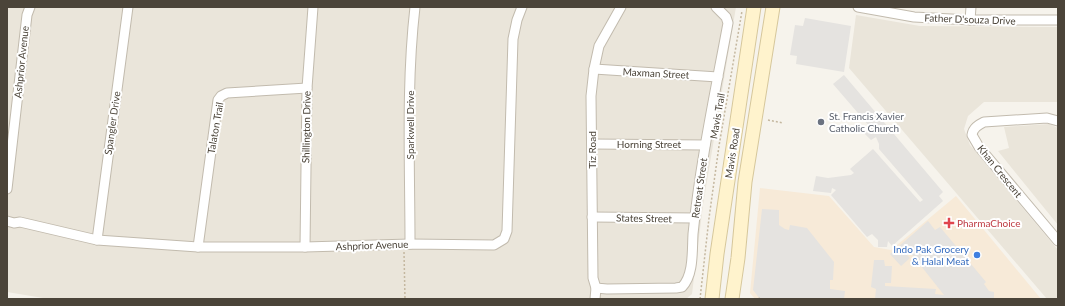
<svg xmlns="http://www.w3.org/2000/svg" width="1065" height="306" font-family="Lato,sans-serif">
  <rect width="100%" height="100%" fill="#f6f3ec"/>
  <g fill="#eae5da">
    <path d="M7,7H736L703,205L692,294L686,299H49L7,292Z"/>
    <path d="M856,15L920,26L1058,27V102H984L968,116L964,129L970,145L1058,250V299H1047L849,68Z"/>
    <path d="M1049,124L1058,128V225L998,151L1009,148L1004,127Z"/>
  </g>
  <path fill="#f7ead8" d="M760,188L829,196L874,247L891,250L956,196L1041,299H755L750,293Z"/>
  <g fill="#e5e3e0">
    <path d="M805,18L851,26L844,72L796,64L797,56L790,55L795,25L803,26Z"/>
    <path d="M844,75L943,192L939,196L943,201L892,246L888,241L887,247H878V240L872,234L867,237L831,195L836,190L832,188L831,193L813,191L816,176L828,178L851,175L854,173L850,169L873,149L920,202L923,200L879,149V144L876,137L871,140L864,133L870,127L833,84Z"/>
    <path d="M762,209L779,210V225L785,229L789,230L790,225L807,228L834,262L833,280H830V289L845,291L844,299H760L753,290Z"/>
    <path d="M928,221L935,230L940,227L986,282L984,284L989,291L994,292V299H875L876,289L871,287L874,260H884L885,266H892L891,283H885V286L936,289L935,294L944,295L910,252L907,255L910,258L901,266L890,254Z"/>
  </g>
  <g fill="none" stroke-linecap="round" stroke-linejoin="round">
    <g stroke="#c2bbae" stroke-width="11">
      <g id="minor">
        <path d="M858,7L914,17L970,20H1058"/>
        <path d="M970,20L971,7"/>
        <path d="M594,69L718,77"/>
        <path d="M1058,121L1047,118L984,122C978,125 973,128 972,135L979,147L1058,241"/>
        <path d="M592,144L705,145"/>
        <path d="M7,189L27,15L30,7"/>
        <path d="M592,217L695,218"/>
        <path d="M7,221L14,223L20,222L97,240L198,247H305L410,244L494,245L504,239L507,231L513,39L517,20L522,7"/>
        <path d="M97,240L128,7"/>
        <path d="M410,244C410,165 406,85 415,7"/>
        <path d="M198,247L218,100L221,96L227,93L307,88"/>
        <path d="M305,247L307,88L313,7"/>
        <path d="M596,288L607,289L676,288L682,287C694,275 692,250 693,234C700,163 715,93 728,23L726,17L716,7"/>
        <path d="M595,299L596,288L593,278L591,96L594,69L599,46L621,7"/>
      </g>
    </g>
    <g stroke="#d6c79b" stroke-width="15">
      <g id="secondary">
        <path d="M712,299L717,254L754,7"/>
        <path d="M732,299L738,258L745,182L773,7"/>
      </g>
    </g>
    <g stroke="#c4b79f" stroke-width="1.5" stroke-dasharray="2 2" stroke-linecap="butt">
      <path d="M768,120L783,123"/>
      <path d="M404,252L405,299"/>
      <path d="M700,299L709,218L719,146L742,11"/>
      <path d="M758,299L761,297"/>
    </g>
    <use href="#minor" stroke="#fff" stroke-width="9"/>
    <use href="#secondary" stroke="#fff3cd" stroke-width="13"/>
  </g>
  <circle fill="#6b7280" stroke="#fff" stroke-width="1.5" cx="821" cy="122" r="4"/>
  <path fill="#e0444e" stroke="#fff" stroke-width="1.5" d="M947 217h4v4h4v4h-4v4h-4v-4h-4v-4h4z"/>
  <circle fill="#3f7fe0" stroke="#fff" stroke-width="1.5" cx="977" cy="255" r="4"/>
  <g text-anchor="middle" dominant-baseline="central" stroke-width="4" stroke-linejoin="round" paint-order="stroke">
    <g font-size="10" fill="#4b4439" stroke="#fff">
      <text transform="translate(970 19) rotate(2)">Father D'souza Drive</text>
      <text transform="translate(21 62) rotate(-84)">Ashprior Avenue</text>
      <text transform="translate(656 73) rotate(3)">Maxman Street</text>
      <text transform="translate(717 116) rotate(-80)">Mavis Trail</text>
      <text transform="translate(112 123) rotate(-82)">Spangler Drive</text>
      <text transform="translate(410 125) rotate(-90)">Sparkwell Drive</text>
      <text transform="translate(306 127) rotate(-89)">Shillington Drive</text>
      <text transform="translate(215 128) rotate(-80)">Talaton Trail</text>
      <text x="649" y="144">Horning Street</text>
      <text transform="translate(592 150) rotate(-90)">Tiz Road</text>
      <text transform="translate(732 153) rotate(-81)">Mavis Road</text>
      <text transform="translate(1000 171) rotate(51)">Khan Crescent</text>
      <text transform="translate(699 188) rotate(-82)">Retreat Street</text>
      <text transform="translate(644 218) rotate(1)">States Street</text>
      <text transform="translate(372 245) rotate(-2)">Ashprior Avenue</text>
    </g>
    <g font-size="10" fill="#5b616d" stroke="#fff" text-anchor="start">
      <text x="829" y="116">St. Francis Xavier<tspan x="829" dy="12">Catholic Church</tspan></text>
    </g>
    <g font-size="10" fill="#be3a42" stroke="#fff" text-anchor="start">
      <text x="957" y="223">PharmaChoice</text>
    </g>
    <g font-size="10" fill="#366cbe" stroke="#fff" text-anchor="end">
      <text x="969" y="249">Indo Pak Grocery<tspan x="969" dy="12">&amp; Halal Meat</tspan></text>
    </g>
  </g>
  <rect width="1065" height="306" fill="none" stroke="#4b4439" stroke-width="16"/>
</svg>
